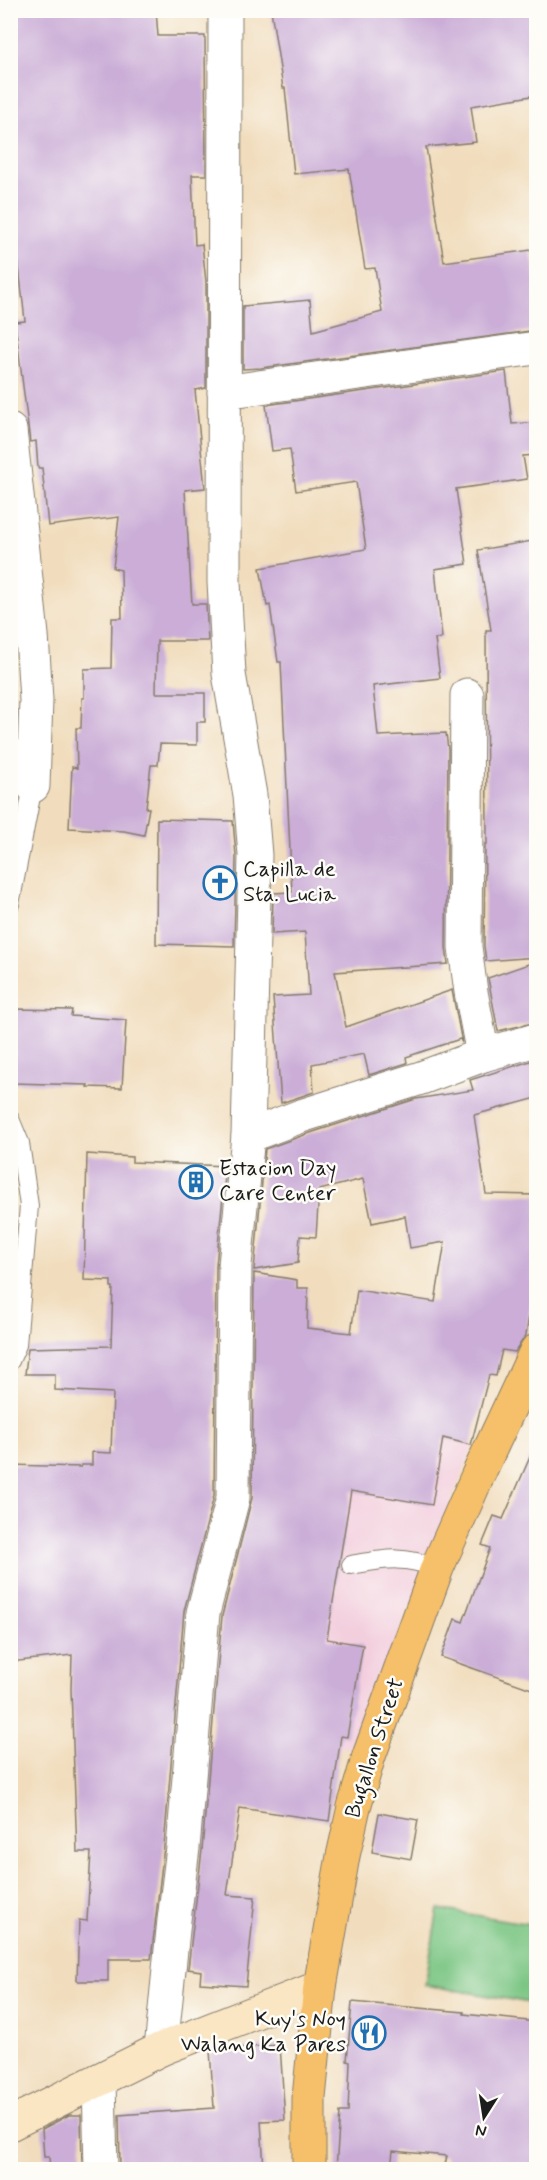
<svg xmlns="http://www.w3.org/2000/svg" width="547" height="2180" font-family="Mynerve,sans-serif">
  <rect width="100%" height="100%" fill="#fdfcf7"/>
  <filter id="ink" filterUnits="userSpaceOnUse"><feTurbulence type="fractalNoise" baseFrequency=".0167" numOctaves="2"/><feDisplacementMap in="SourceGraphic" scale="12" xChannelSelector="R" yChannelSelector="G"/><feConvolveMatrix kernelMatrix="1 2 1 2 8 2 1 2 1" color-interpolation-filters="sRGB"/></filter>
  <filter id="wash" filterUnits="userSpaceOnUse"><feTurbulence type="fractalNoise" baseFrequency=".008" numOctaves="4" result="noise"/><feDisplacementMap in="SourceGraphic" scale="24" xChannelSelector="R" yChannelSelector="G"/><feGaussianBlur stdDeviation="1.35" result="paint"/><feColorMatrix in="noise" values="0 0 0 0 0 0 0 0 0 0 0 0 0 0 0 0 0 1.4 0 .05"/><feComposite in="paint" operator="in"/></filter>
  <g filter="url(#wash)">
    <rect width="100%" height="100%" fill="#f1ddbd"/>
    <path fill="#f3cfde" d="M291,1411L437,1437L473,1446L382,1676L361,1751L241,1727Z"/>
    <path fill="#7cc684" stroke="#4c7150" stroke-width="1.5" d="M438,1909L536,1925V2004L425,1985Z"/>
    <g id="blocks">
      <g fill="#cbadd7">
        <path d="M10,10H156L158,36H205L206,175H192L195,245L202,244L206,282V388L195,390L205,488L185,490L192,604H206L208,641H157L156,693H205V722H197V745L160,744L158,765H151L146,808H149L144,835L124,831L69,828L72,767L77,768L76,728H81L82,698H84V669L111,668L112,618H122L121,570L113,568L119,517L48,526L42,468H38L36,441L30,442L15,322L25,321L17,249L10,145Z"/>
        <path d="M271,10H396V16L432,10H537V95L471,106L476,142L426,147L444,262L531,250L537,288V330L261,368L243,369V306L310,300L313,331L382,312L375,268L365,269L349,169L294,174L285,88H283Z"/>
        <path d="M506,371L512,424L537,422V455L523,456L527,479L456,489L467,564L435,569L442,638L435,639L440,678L373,686L378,736L446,733L448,749L446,947L448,964L335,972L346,1027L452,990L462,1043L460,1039L406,1057L407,1063L369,1075L364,1054L312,1064L314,1092L281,1103L273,997L309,995L305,932L272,934L273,893L292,892L281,662H278L270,605L267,606L260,568L366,549L356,482L296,491L290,449L272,451L266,405Z"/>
        <path d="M532,541L537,570V957L486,961L484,946L485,844H487L486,630H491L478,550Z"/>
        <path d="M157,819L233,821L236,856L234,946L156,944Z"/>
        <path d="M537,961V1022L498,1031L488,978Z"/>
        <path d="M14,1009L72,1010L71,1016L126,1020L122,1088L87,1087L88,1085L12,1083Z"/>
        <path d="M537,1059V1098L474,1115L486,1194L537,1195V1265L526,1335L515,1352L502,1350L496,1376L489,1375L471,1445L443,1438L432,1505L351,1491L327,1639L363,1645L347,1737L341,1736L329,1821L240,1808L227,1895L255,1897L246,1986L200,1983L201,1971L188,1969L202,1850L222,1616L252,1498L254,1273L297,1280V1288H308L307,1328L351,1333L357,1290L435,1302L445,1242L410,1248L405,1216L372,1223L363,1179L319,1190L316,1237L300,1236L298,1263L254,1270L265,1149L307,1134L416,1099L473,1090L470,1080Z"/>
        <path d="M87,1154L132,1157V1162L226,1166L216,1265L214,1496L184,1611L164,1846L151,1959H108V1981H77L79,1920L87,1921L91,1852H77L71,1689L72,1655L10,1662V1465L81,1467V1465H92V1452L111,1453L113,1393L55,1390V1374H25L28,1348L111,1346L113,1287H111V1281L84,1280Z"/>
        <path d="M537,1441V1691L441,1657L455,1619L463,1622L490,1548L482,1545L494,1516L503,1519Z"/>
        <path d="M379,1813L418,1820L411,1859L372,1852Z"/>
        <path d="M352,2002L464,2012V2014L537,2022V2169H444L447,2156L393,2151L391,2168L365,2166V2169H336L340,2112H348L350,2062L347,2061Z"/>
        <path d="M280,2045L285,2120L261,2121L264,2169H120L119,2115L214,2108L210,2050Z"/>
        <path d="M69,2115H81L82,2169H50L49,2157H44L42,2129Z"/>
      </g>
    </g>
  </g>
  <g filter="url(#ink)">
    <use href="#blocks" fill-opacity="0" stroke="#867c6c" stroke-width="1.5"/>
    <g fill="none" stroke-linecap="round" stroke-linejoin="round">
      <g stroke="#867c6c" stroke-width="20">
        <g id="lane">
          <path d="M10,904L33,786"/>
          <path d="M10,1119L20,1143L29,1206L17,1345L10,1361"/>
          <path d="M351,1565C386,1559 402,1555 437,1568"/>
        </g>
      </g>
      <g stroke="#867c6c" stroke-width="35">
        <g id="street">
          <path d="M224,392L536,348"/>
          <path d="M10,430L32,635L36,700L33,786"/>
          <path d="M467,695L465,947L471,992L483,1055"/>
          <path d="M248,1136L301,1116L421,1078L483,1055L536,1040"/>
          <path d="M161,2049L174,1920L183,1848L203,1613L233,1498L235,1265L248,1136L255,855L250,795L229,674L224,582L225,10"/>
          <path d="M99,2080L101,2170"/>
        </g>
      </g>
      <g stroke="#867c6c" stroke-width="35">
        <path id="secondary" d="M10,2124L161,2049L320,1987"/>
      </g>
      <g stroke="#867c6c" stroke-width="35">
        <path id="primary" d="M309,2170V2098L320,1987L343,1856L354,1807L369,1756L437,1568L478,1475L536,1351"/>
      </g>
      <use href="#lane" stroke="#fff" stroke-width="18"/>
      <use href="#street" stroke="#fff" stroke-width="33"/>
      <use href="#secondary" stroke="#fbe6c4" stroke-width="33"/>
      <use href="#primary" stroke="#f6c06b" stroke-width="33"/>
    </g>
  </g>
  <defs>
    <g id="church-ring" transform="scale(1.725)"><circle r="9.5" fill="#fdfcf7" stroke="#1f6fb2" stroke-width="1.5"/><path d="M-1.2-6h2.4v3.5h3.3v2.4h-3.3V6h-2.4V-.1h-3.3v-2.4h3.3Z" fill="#1f6fb2"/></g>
    <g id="building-ring" transform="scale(1.725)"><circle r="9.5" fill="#fdfcf7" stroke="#1f6fb2" stroke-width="1.5"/><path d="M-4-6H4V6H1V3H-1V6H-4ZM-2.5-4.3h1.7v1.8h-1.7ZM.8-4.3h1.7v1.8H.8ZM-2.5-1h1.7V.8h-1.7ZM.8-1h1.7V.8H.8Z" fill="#1f6fb2"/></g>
    <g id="restaurant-ring" transform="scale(1.725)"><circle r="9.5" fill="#fdfcf7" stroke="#1f6fb2" stroke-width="1.5"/><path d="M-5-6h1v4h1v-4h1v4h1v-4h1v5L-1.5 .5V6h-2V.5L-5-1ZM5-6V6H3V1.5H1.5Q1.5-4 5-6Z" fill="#1f6fb2"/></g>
  </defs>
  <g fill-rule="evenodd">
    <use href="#church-ring" x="220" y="883"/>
    <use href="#building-ring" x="196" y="1182"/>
    <use href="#restaurant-ring" x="369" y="2033"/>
  </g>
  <g text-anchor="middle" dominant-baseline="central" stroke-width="5" stroke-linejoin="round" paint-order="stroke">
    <g font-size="22" fill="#1c1c1c" stroke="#fdfcf7" text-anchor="start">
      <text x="243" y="870">Capilla de<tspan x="243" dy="25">Sta. Lucia</tspan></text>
      <text x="219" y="1169">Estacion Day<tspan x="219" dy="25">Care Center</tspan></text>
      <text x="346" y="2020" text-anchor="end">Kuy's Noy<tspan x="346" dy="25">Walang Ka Pares</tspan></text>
    </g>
    <g font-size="22" fill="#1c1c1c" stroke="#fdfcf7">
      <text transform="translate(375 1748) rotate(-72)">Bugallon Street</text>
    </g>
  </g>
  <rect width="547" height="2180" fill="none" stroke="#fdfcf7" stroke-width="36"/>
  <g transform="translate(484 2117) rotate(192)" stroke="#fdfcf7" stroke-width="4.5" paint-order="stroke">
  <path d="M0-4.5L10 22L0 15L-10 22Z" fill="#1c1c1c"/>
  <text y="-9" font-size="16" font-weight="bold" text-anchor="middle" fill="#1c1c1c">N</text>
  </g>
</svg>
